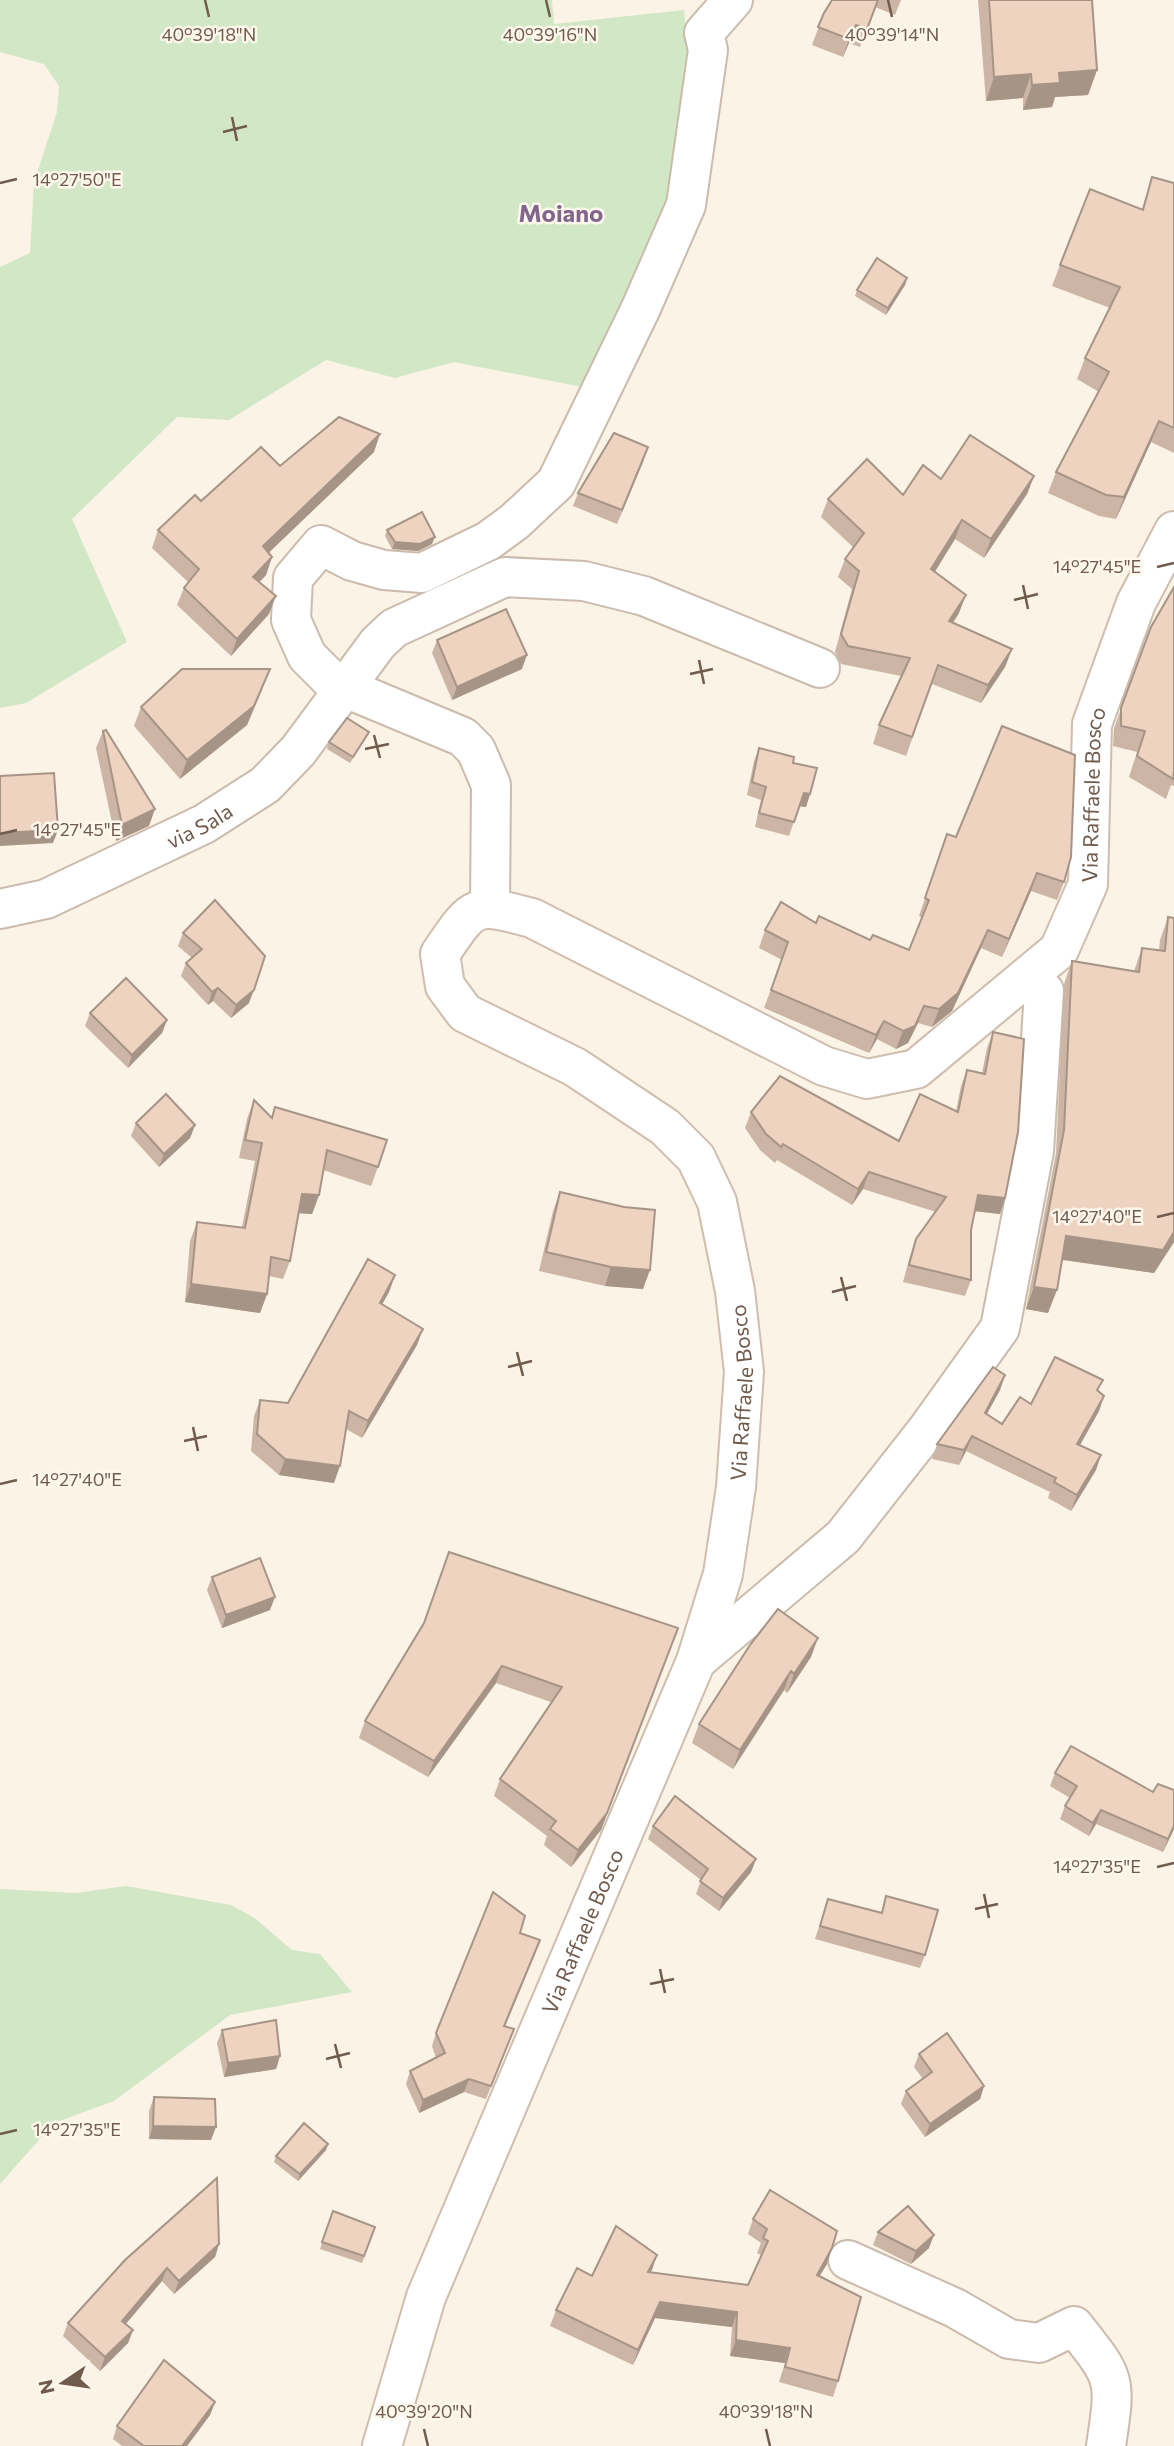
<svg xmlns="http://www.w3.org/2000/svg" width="1174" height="2446" font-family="Commissioner,sans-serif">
  <rect width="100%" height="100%" fill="#faf3e6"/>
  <g fill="#d2e7c5">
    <path d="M0,0H552L554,24L684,10L700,152L593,389L454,362L395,378L326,360L229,420L177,417L72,519L127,642L26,703L0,708V267L30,253L34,182L57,112L59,86L44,64L0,52Z"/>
    <path d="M126,1886L231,1905L253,1917L292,1950L320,1954L352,1992L230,2015L114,2101L54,2123L0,2184V1889L76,1893Z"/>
  </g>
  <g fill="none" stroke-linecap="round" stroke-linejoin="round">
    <g stroke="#cbbbad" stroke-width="42">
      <g id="street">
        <path d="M353,679L360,694L463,737L476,750L491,785L490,907"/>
        <path d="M343,692L307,656L291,620L293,578L321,545L352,561L384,570L422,573L488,541L514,522L556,483L641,308L686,205L708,50L704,33L733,0"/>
        <path id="s1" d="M0,909L46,899L204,824L265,785L298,751L378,643L394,628L505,577L584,581L644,596L820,668"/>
        <path d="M696,1661L843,1537L927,1430L1000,1328L1034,1151L1044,991"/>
        <path d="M848,2260L955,2308L1009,2339L1039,2343L1074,2326C1117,2380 1116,2378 1106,2446"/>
      </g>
    </g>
    <g stroke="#cfbdad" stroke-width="42">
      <g id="secondary">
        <path id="s2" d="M382,2446L426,2297L696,1661L723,1574L736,1487L744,1372L735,1291L717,1202L696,1158L665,1127L575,1067L465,1013L445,986L440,954C474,904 473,902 532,918L824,1066L867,1079L916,1069L1059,950L1088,884L1092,724L1136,603L1174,531"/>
      </g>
    </g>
    <use href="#street" stroke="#fff" stroke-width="38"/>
    <use href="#secondary" stroke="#fff" stroke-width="38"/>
  </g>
  <g fill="#ccb5a5">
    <path d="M832,0H901L895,15L875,7L860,47L849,43L843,57L812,45L824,13Z"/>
    <path d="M978,0H1092L1097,70L1088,95L1055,97L1052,107L1023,110V98L986,101Z"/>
    <path d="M1152,177L1174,183V453L1151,442L1116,519L1099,516L1048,493L1056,472L1099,392L1077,379L1085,358L1110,308L1052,286L1060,265L1142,209Z"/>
    <path d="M907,278L905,285L886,315L855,296L857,290Z"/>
    <path d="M374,452L269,552L272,557L266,575L259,582L269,614L231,656L177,605L184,588L188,582L152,548L158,530L201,501L280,466Z"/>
    <path d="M644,460L617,524L573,506L578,493Z"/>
    <path d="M1034,476L1027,494L984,558L955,539L935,572L959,613L953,623L1012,649L1005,667L981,703L932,684L906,756L873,744L879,725L901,676L841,664L835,652L852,589L838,577L845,559L853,547L821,517L828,499L903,495L941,479Z"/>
    <path d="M387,530L432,544L418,551L392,549L385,536Z"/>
    <path d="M1174,587V786L1171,785L1166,799L1129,777L1137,752L1113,746L1114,728L1151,627Z"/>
    <path d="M437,640L522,669L452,700L432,653Z"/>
    <path d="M263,688L247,725L180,779L134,726L141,707Z"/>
    <path d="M103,731L149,826L116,841L96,748Z"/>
    <path d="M369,732L366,738L350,763L327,749L329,742Z"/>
    <path d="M759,748L793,763L810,794L806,807L799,806L789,836L755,827L761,800L747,795L754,761Z"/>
    <path d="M947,834L1064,882L1057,900L1031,891L1002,957L981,948L952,1011L932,1027L918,1023L908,1043L896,1049L877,1039L869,1053L764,1008L782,960L759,948L765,930L816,923L870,940L909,950L922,918L919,916Z"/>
    <path d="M215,900L249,1003L231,1018L213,1001L208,1005L181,976L186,963L192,958L178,946L183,933Z"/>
    <path d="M1168,917L1174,918V1242L1154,1273L1062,1260L1048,1313L1026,1309L1056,1153L1064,984L1072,961L1134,971L1142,948L1159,950L1160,940Z"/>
    <path d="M90,1013L167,1020L162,1033L128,1068L85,1026Z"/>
    <path d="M993,1032L1005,1198L1000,1214L975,1211L971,1230V1280L965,1296L903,1282L910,1256L916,1239L936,1212L863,1189L852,1205L777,1160L775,1163L760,1150L745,1128L751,1112L899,1141L956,1111L961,1086L967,1070L982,1073L987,1048Z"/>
    <path d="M254,1100L271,1117L378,1167L371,1186L323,1170L319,1195L312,1214L299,1213L290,1261L283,1279L269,1276L267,1294L260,1313L185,1302L190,1241L197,1222L242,1227L255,1161L239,1158L247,1119Z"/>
    <path d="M136,1123L195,1125L190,1138L159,1167L131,1136Z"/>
    <path d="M560,1192L643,1289L605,1286L539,1271L553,1211Z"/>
    <path d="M395,1275L389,1292L382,1304L417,1345L362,1438L346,1429L334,1483L279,1475L251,1451L254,1416L260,1400L288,1403Z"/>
    <path d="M1005,1375L1000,1390L987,1414L1002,1424L1031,1404L1099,1392L1104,1396L1099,1411L1080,1445L1096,1470L1071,1511L1048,1498L1050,1492L966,1451L959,1465L932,1459L937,1444Z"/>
    <path d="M212,1577L270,1610L222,1628L207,1590Z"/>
    <path d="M424,1624L678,1628L601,1830L571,1867L544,1845L547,1836L494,1796L500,1779L551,1702L496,1683L428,1777L359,1738L365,1721Z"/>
    <path d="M811,1657L787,1693L784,1690L733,1769L692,1743L699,1724Z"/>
    <path d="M1055,1773L1153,1792L1174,1790V1829L1163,1852L1096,1824L1089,1836L1060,1819L1065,1806L1070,1798L1050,1786Z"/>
    <path d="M653,1826L756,1859L751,1872L719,1911L696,1894L701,1880L648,1839Z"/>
    <path d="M886,1896L925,1955L920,1968L815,1939L828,1899L881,1913Z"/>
    <path d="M520,1933L535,1954L505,2027L514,2029L486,2099L464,2092L419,2113L406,2084L410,2071L436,2058L432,2046L436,2033Z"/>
    <path d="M222,2030L280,2056L276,2069L224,2077L217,2043Z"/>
    <path d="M919,2054L984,2086L980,2099L925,2137L901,2104L906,2091L923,2079L914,2067Z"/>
    <path d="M154,2097L211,2140L149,2139V2111Z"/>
    <path d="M328,2144L326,2150L298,2181L274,2162L276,2156Z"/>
    <path d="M333,2211L375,2227L362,2263L320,2249Z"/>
    <path d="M753,2219L827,2264L819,2276L838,2381L833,2397L779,2382L785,2363L730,2356L732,2327L655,2318L633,2365L550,2326L556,2310L592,2276L650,2273L748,2285L761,2255L757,2253L761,2243L748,2234Z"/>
    <path d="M878,2232L929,2248L911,2264L873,2245Z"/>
    <path d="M219,2244L215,2257L174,2294L162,2281L126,2324L133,2330L128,2343L100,2371L63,2336L68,2323L125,2260Z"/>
    <path d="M215,2402L210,2415L187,2446H122L113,2439L117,2426Z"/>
  </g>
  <g fill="#a69486">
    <path d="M856,25L849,43L843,57L849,39Z"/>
    <path d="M1097,70L1088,95L1055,97L1052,107L1023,110L1032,85L1059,73Z"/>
    <path d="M1031,74L1023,98L986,101L994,77Z"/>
    <path d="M907,278L905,285L886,315L888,308Z"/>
    <path d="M1159,421L1151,442L1116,519L1124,497Z"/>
    <path d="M380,434L374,452L257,564L263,546Z"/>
    <path d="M1034,476L1027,494L984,558L991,539Z"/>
    <path d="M962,520L955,539L925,587L931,569Z"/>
    <path d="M435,537L432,544L418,551L392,549L395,542Z"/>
    <path d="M272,557L266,575L247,595L253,577Z"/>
    <path d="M966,595L959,613L942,639L949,621Z"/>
    <path d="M276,596L269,614L231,656L237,639Z"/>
    <path d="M1012,649L1005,667L981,703L988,685Z"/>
    <path d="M527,655L522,669L452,700L457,687Z"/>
    <path d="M270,669L247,725L180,779L187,760Z"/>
    <path d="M804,793L810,794L806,807L799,806Z"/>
    <path d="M155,809L149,826L116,841L122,825Z"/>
    <path d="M58,830L53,843L0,846V833Z"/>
    <path d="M1037,873L1031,891L1002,957L1009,939Z"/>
    <path d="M988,930L981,948L952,1011L932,1027L939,1009Z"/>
    <path d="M218,988L213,1001L208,1005L212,992Z"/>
    <path d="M254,990L249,1003L231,1018L236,1005Z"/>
    <path d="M924,1006L918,1023L908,1043L896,1049L903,1031Z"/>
    <path d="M167,1020L162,1033L128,1068L132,1055Z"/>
    <path d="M884,1021L877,1039L869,1053L876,1035Z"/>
    <path d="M195,1125L190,1138L159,1167L164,1154Z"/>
    <path d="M869,1172L863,1189L852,1205L858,1189Z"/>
    <path d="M302,1194L319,1195L312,1214L295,1213Z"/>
    <path d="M978,1195L1005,1198L1000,1214L973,1211Z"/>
    <path d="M1174,1232V1242L1154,1273L1058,1259L1066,1236Z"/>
    <path d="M611,1267L650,1270L643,1289L605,1286Z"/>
    <path d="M395,1275L389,1292L374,1319L380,1303Z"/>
    <path d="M191,1284L267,1294L260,1313L185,1302Z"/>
    <path d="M1034,1287L1057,1290L1048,1313L1026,1309Z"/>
    <path d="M423,1329L417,1345L362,1438L368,1421Z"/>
    <path d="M1005,1375L1000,1390L979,1428L985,1413Z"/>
    <path d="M1104,1396L1099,1411L1072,1459L1077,1444Z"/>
    <path d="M972,1436L966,1451L959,1465L964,1450Z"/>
    <path d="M1101,1455L1096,1470L1071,1511L1077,1495Z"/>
    <path d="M285,1459L340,1466L334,1483L279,1475Z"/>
    <path d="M275,1597L270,1610L222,1628L226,1615Z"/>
    <path d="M678,1628L601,1830L571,1867L578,1850Z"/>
    <path d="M818,1638L811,1657L787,1693L794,1674Z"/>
    <path d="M502,1666L496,1683L428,1777L434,1761Z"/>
    <path d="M791,1671L784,1690L733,1769L740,1750Z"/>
    <path d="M1101,1810L1096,1824L1089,1836L1093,1823Z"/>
    <path d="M1174,1826V1829L1163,1852L1168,1839Z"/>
    <path d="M756,1859L751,1872L719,1911L723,1898Z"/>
    <path d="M280,2056L276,2069L224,2077L228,2063Z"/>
    <path d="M469,2079L464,2092L419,2113L423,2100Z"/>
    <path d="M984,2086L980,2099L925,2137L930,2124Z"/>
    <path d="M153,2126L216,2127L211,2140L149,2139Z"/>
    <path d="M328,2144L326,2150L298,2181L300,2174Z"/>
    <path d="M934,2235L929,2248L911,2264L916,2251Z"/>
    <path d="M219,2244L215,2257L174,2294L179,2281Z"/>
    <path d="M832,2248L827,2264L811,2290L817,2275Z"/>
    <path d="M657,2255L652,2270L642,2288L648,2272Z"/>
    <path d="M167,2268L162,2281L117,2334L122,2321Z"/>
    <path d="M660,2302L737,2312L732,2327L655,2318L633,2365L638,2350Z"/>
    <path d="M133,2330L128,2343L100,2371L105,2357Z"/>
    <path d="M736,2340L790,2348L785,2363L730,2356Z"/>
    <path d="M215,2402L210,2415L187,2446H182Z"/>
  </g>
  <g fill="#edd3c0" stroke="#a69486" stroke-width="2">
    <path d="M832,0H878L867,29L856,25L849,39L818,27L824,13Z"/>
    <path d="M989,0H1092L1097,70L1059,73L1060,83L1032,85L1031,74L994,77Z"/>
    <path d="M1152,177L1174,183V428L1159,421L1124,497L1106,495L1056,472L1109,372L1085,358L1120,287L1060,265L1090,189L1143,210Z"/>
    <path d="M877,258L907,278L888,308L857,290Z"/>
    <path d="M339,417L380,434L263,546L272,557L253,577L276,596L237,639L184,588L199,569L158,530L195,495L201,501L261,447L280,466Z"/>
    <path d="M614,433L648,447L622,510L578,493Z"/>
    <path d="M970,435L1034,476L991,539L962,520L931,569L966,595L949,621L1012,649L988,685L938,665L912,737L879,725L910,658L848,646L841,634L859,571L845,559L864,533L828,499L867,459L903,495L923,465L941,479Z"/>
    <path d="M422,512L435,537L420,544L395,542L387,530Z"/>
    <path d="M1174,587V771L1173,779L1137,756L1145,731L1121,726V708L1151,627Z"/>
    <path d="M506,609L527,655L457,687L437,640Z"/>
    <path d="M182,669H270L254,706L187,760L141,707Z"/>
    <path d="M347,718L369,732L353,757L329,742Z"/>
    <path d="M1002,726L1075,755L1071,857L1064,882L1037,873L1009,939L988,930L958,993L939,1009L924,1006L915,1026L903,1031L884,1021L876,1035L771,990L788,942L765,930L781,902L816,923L819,916L870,940L873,935L909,950L929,900L925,898L947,834L956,837Z"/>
    <path d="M106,730L155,809L122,825L103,731Z"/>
    <path d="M759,748L794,757L793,763L817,768L810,794L804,793L794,822L759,813L766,787L752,782Z"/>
    <path d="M54,773L58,830L0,833V776Z"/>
    <path d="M215,900L265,956L254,990L236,1005L218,988L212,992L186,963L202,949L183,933Z"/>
    <path d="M1168,917L1174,918V1232L1163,1250L1066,1236L1057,1290L1034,1287L1064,1130L1072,961L1139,972L1142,948L1165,951Z"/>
    <path d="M126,978L167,1020L132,1055L90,1013Z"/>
    <path d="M993,1032L1024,1039L1018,1132L1005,1198L978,1195L971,1230V1280L909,1265L916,1239L946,1197L869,1172L858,1189L783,1144L781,1147L766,1134L751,1112L780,1076L899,1141L920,1094L958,1112L967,1070L985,1074Z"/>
    <path d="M166,1094L195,1125L164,1154L136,1123Z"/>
    <path d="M254,1100L272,1118L275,1107L387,1140L378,1167L327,1150L319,1195L302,1194L290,1261L271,1257L267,1294L191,1284L197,1222L245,1228L262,1143L245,1140Z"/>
    <path d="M560,1192L624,1207L655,1210L650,1270L611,1267L546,1252Z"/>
    <path d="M368,1259L395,1275L380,1303L423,1329L368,1421L349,1411L340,1466L285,1459L257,1434L260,1400L288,1403Z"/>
    <path d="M1055,1357L1103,1380L1097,1390L1104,1396L1077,1444L1101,1455L1077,1495L1054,1482L1056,1478L972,1436L964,1450L937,1444L993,1367L1005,1375L985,1413L1002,1424L1020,1397L1031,1404Z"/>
    <path d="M449,1552L678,1628L607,1813L578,1850L550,1829L556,1821L500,1779L562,1687L502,1666L434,1761L365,1721L424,1623Z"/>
    <path d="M260,1558L275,1597L226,1615L212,1577Z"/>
    <path d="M778,1609L818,1638L794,1674L791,1671L740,1750L699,1724L750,1645Z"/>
    <path d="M1071,1746L1153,1792L1158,1784L1174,1790V1826L1168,1839L1101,1810L1093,1823L1065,1806L1077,1786L1055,1773Z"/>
    <path d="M675,1796L756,1859L723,1898L700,1881L708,1869L653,1826Z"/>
    <path d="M493,1892L525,1916L520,1933L540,1940L504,2026L514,2029L491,2086L469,2079L423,2100L410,2071L445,2053L436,2033Z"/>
    <path d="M886,1896L938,1910L925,1955L820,1926L828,1899L882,1913Z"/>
    <path d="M276,2020L280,2056L228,2063L222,2030Z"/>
    <path d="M947,2033L984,2086L930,2124L906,2091L932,2072L919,2054Z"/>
    <path d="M154,2097L215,2099L216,2127L153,2126Z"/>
    <path d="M304,2123L328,2144L300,2174L276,2156Z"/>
    <path d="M217,2178L219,2244L179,2281L167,2268L122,2321L133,2330L105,2357L68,2323L125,2260Z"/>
    <path d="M770,2190L837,2231L832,2248L817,2275L861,2297L838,2381L785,2367L790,2348L736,2340L737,2312L660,2302L638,2350L556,2310L577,2268L592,2276L616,2226L657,2255L648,2272L748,2285L768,2241L763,2238L767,2229L753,2219Z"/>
    <path d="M908,2206L934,2235L916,2251L878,2232Z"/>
    <path d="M333,2211L375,2227L364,2256L322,2242Z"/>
    <path d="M164,2360L215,2402L182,2446H144L117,2426Z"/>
  </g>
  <path fill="none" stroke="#715b4d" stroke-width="2.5" d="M205,0L209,17M546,0L550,17M888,0L892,17M232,117L237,141M223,132L247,126M0,183L17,179M1157,567L1174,563M1023,585L1028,609M1014,600L1038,594M699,660L704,684M690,674L713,669M374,735L380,758M365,749L389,744M0,834L17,830M1157,1217L1174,1213M841,1277L847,1301M832,1292L856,1286M517,1352L523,1376M508,1367L532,1361M193,1427L198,1451M184,1441L207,1436M0,1484L17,1480M1157,1867L1174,1863M984,1894L989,1918M975,1909L998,1904M660,1969L665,1993M650,1984L674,1979M335,2044L341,2068M326,2059L350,2053M0,2134L17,2130M424,2429L428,2446M766,2429L770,2446"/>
  <g text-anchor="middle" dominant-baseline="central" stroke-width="5" stroke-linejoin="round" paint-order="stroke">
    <g font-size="21" fill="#715b4d" stroke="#fdf7ec">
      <text stroke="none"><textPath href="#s2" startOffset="2586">Via Raffaele Bosco</textPath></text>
      <text stroke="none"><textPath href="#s1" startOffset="217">via Sala</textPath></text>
      <text stroke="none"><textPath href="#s2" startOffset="1120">Via Raffaele Bosco</textPath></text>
      <text stroke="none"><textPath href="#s2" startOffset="553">Via Raffaele Bosco</textPath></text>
    </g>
    <g font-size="24" font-weight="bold" fill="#81658d" stroke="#fdf7ec">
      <text x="561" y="212">Moiano</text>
    </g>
  </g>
  <g font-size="18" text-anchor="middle" fill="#715b4d" stroke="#fdf7ec" stroke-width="5" stroke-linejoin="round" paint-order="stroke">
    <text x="209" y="41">40°39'18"N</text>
    <text x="550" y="41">40°39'16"N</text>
    <text x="892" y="41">40°39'14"N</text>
    <text x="77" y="186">14°27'50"E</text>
    <text x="1097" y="573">14°27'45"E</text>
    <text x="77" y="836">14°27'45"E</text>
    <text x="1097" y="1223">14°27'40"E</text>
    <text x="77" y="1486">14°27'40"E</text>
    <text x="1097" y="1873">14°27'35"E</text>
    <text x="77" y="2136">14°27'35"E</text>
    <text x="424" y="2418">40°39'20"N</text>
    <text x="766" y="2418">40°39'18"N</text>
  </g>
  <g transform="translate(63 2383) rotate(257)" stroke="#fdf7ec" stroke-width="5" paint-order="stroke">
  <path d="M0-5L12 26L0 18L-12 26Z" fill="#715b4d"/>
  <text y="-10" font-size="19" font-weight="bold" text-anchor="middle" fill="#715b4d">N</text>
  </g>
</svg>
